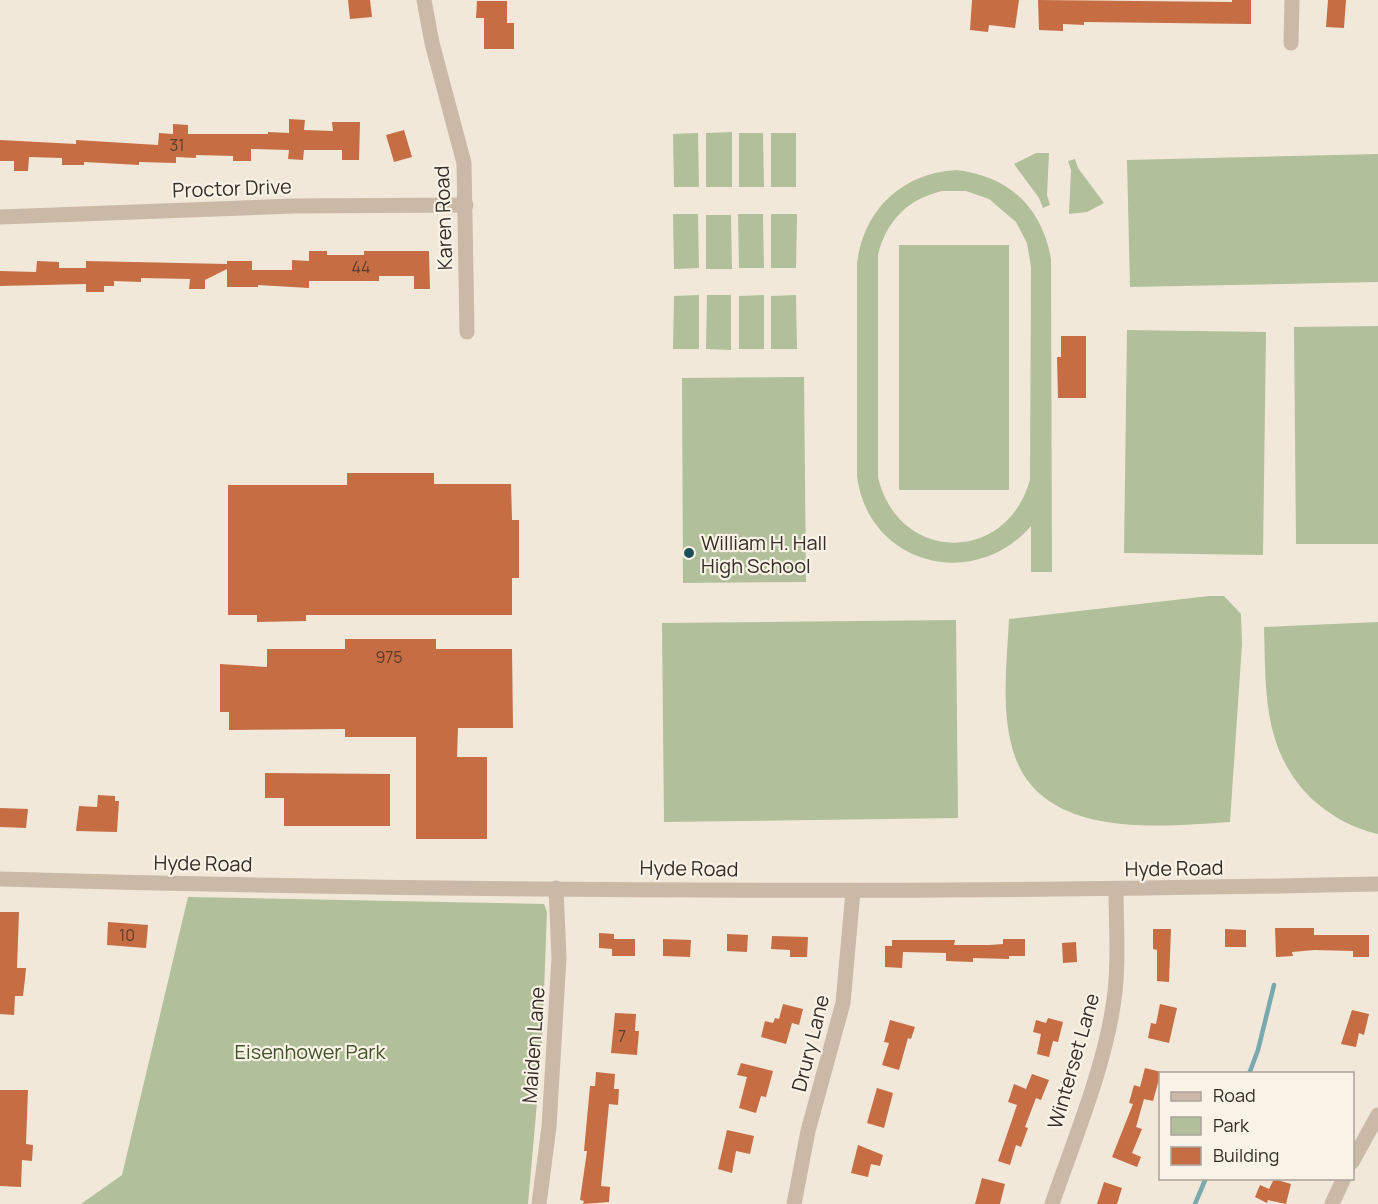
<svg xmlns="http://www.w3.org/2000/svg" width="1378" height="1204" font-family="Manrope,sans-serif">
  <rect width="100%" height="100%" fill="#f1e8da"/>
  <g fill="#b1c09a" fill-rule="evenodd">
    <path d="M732,132V187H706V133Z"/>
    <path d="M698,133L699,187H674L673,134Z"/>
    <path d="M739,133H763L764,187H739Z"/>
    <rect x="771" y="133" width="25" height="54"/>
    <path d="M1036,153H1049L1047,195L1050,205L1043,208L1039,198L1014,164Z"/>
    <path d="M1378,154V282L1130,287L1127,160Z"/>
    <path d="M1075,159L1078,168L1104,203L1087,212L1069,214L1071,170L1068,161Z"/>
    <path d="M956,170C1009,176 1042,207 1051,259L1052,572H1031V526C974,592 868,565 857,476V264C863,210 902,173 956,170ZM942,191H966L989,199L1016,222L1027,243L1031,267L1030,480C1006,565 898,563 878,477V255C886,221 908,199 942,191Z"/>
    <path d="M673,214H698L699,268L674,269Z"/>
    <path d="M738,214H763L764,268H739Z"/>
    <path d="M771,214H797L796,268H771Z"/>
    <path d="M706,215H731L732,269H706Z"/>
    <rect x="899" y="245" width="110" height="245"/>
    <path d="M699,295V349H673L674,296Z"/>
    <path d="M707,295H731V350L706,349Z"/>
    <path d="M764,295V349H739V296Z"/>
    <path d="M796,295L797,349H771V296Z"/>
    <path d="M1378,326V544H1296L1294,327Z"/>
    <path d="M1127,330L1266,332L1263,555L1124,553Z"/>
    <path d="M804,377L806,582L683,583L682,378Z"/>
    <path d="M1209,596H1224L1241,614L1242,644L1230,822C1156,827 1036,840 1012,747C1001,706 1007,661 1009,619Z"/>
    <path d="M956,620L958,818L664,822L662,623Z"/>
    <path d="M1378,622V834C1354,829 1331,816 1313,800C1262,751 1266,692 1264,627Z"/>
    <path d="M188,897L544,904L547,912L542,1046L528,1204H81L122,1175Z"/>
  </g>
  <g fill="none" stroke-linecap="round" stroke-linejoin="round">
    <g stroke="#79a8ae" stroke-width="4.5">
      <path d="M1249,1074L1258,1050L1274,985"/>
      <path d="M1195,1204L1206,1178"/>
    </g>
  </g>
  <g fill="#c66d43">
    <path d="M348,0H370L372,17L350,19Z"/>
    <path d="M972,0H1019L1015,28L989,25L988,32L970,30Z"/>
    <path d="M1038,0L1232,2V0H1251V24L1084,22V25L1063,24V31L1039,30Z"/>
    <path d="M1328,0H1346L1344,28L1326,27Z"/>
    <path d="M477,1H507V23H514V49H484V18H476Z"/>
    <path d="M289,119L305,120L304,130L333,131L332,122H360L359,160H342V150H304L303,160L288,159L289,150L251,149V161H233V156L196,155V158L176,157V163L139,162V165L84,162V165H62V158L29,157L28,171H14V161H0V140L76,144V140L158,145L159,133L173,134V124L188,125V134H268V132L289,133Z"/>
    <path d="M404,130L412,157L394,162L386,135Z"/>
    <path d="M309,251H327V255H364V251H429L430,289H414V276H379V281H309V288L258,285V287H227V269L205,280V289H189L190,279L141,278V282L114,281V286H104V292H86V284L0,286V271L36,272L37,261L59,262V268H86V261L227,264V261H252V270H292V260L309,261Z"/>
    <path d="M1061,336H1086V398H1058L1057,357H1061Z"/>
    <path d="M347,473H434V484H511L512,520H519V578H512V615H306V621L257,622V615H228V485H347Z"/>
    <path d="M345,639H436V649H512L513,728H458L457,757H487V839H416V737H345V729L229,730V712H220V664L267,667V649H345Z"/>
    <path d="M265,773L390,774V826H284V798H265Z"/>
    <path d="M98,795L115,796V801H119L117,832L76,831L79,806L97,807Z"/>
    <path d="M0,808L28,809L26,828L0,827Z"/>
    <path d="M0,912H19L17,968H26L25,979L23,996H15L14,1015L0,1014Z"/>
    <path d="M108,922L148,925L146,948L107,945Z"/>
    <path d="M1275,928H1314V935H1369V957H1353V951L1314,950L1292,952L1293,956L1276,957Z"/>
    <path d="M1153,929H1171L1169,982L1157,981V950L1153,949Z"/>
    <path d="M1225,929L1246,930V947H1225Z"/>
    <path d="M599,933L614,934V939H635V956H612V949L599,948Z"/>
    <path d="M727,934L748,935L747,952L727,951Z"/>
    <path d="M772,936L808,937L807,957H790V950L771,949Z"/>
    <path d="M663,939L691,940L690,957L663,956Z"/>
    <path d="M1003,939H1025V956H1009V959L973,958V962L946,961V953L903,952L902,968L885,967V946H892V940H955L954,945H989L1003,944Z"/>
    <path d="M1076,942L1077,962L1063,963L1062,943Z"/>
    <path d="M783,1004L803,1009L799,1025L792,1023L786,1044L761,1037L765,1021L773,1023L775,1018L779,1019Z"/>
    <path d="M1160,1004L1177,1008L1169,1043L1148,1038L1151,1023L1156,1024Z"/>
    <path d="M1352,1010L1369,1014L1364,1035L1359,1033L1356,1047L1341,1044Z"/>
    <path d="M615,1013L636,1014L635,1031H639L637,1055L611,1053Z"/>
    <path d="M1048,1018L1063,1022L1058,1042L1053,1041L1049,1057L1037,1054L1041,1034L1033,1032L1036,1020L1046,1023Z"/>
    <path d="M890,1020L915,1027L911,1039L908,1038L899,1070L882,1065L889,1043L884,1042Z"/>
    <path d="M741,1063L773,1071L766,1097L761,1096L756,1113L739,1108L747,1077L737,1075Z"/>
    <path d="M1145,1068L1161,1072L1153,1101L1144,1099L1136,1127L1142,1129L1132,1153L1141,1157L1137,1167L1112,1157L1133,1104L1129,1103L1134,1085L1140,1087Z"/>
    <path d="M596,1072L615,1074L614,1089H619L618,1105L609,1104L601,1186L610,1187L609,1202L583,1204L584,1201L580,1200L587,1151H584L590,1086H595Z"/>
    <path d="M1032,1074L1049,1080L1041,1100L1036,1098L1025,1127L1028,1128L1021,1147L1016,1145L1010,1165L998,1161L1017,1105L1008,1102L1014,1084L1026,1089Z"/>
    <path d="M877,1088L893,1093L884,1128L867,1123Z"/>
    <path d="M0,1090H28L26,1144L33,1145L32,1161L22,1160L21,1187L0,1186Z"/>
    <path d="M727,1130L754,1136L750,1154L736,1151L732,1173L718,1169Z"/>
    <path d="M858,1145L883,1155L880,1166L871,1164L868,1177L851,1173Z"/>
    <path d="M982,1178L1005,1184L1000,1204H975Z"/>
    <path d="M1274,1179L1291,1184L1286,1204L1268,1200L1267,1203L1255,1197L1260,1185L1269,1189Z"/>
    <path d="M1104,1182L1122,1188L1117,1204H1097Z"/>
  </g>
  <g fill="none" stroke-linecap="round" stroke-linejoin="round">
    <g stroke="#c9b9a6" stroke-width="15">
      <path d="M424,0L432,43L464,163L467,332"/>
      <path d="M1291,43L1292,0"/>
      <path d="M0,217L293,206L466,205"/>
      <path d="M0,879C459,892 919,894 1378,884"/>
      <path d="M1352,1162L1378,1115"/>
      <path d="M539,1204L549,1127L559,958L556,888"/>
      <path d="M794,1204L808,1131L843,1003L853,891"/>
      <path d="M1052,1204C1075,1137 1107,1062 1115,992C1119,958 1116,923 1116,890"/>
      <path d="M1332,1204L1344,1178"/>
    </g>
  </g>
  <circle fill="#1d4e57" stroke="#f9f2e6" stroke-width="2" cx="689" cy="553" r="6"/>
  <g text-anchor="middle" dominant-baseline="central" stroke-width="4.5" stroke-linejoin="round" paint-order="stroke">
    <g font-size="16" fill="#593d2e">
      <text x="177" y="145">31</text>
      <text x="361" y="267">44</text>
      <text x="389" y="657">975</text>
      <text x="127" y="935">10</text>
      <text x="622" y="1036">7</text>
    </g>
    <g font-size="20" fill="#352d27" stroke="#f9f2e6">
      <text transform="translate(232 188) rotate(-2)">Proctor Drive</text>
      <text transform="translate(443 218) rotate(-92)">Karen Road</text>
      <text transform="translate(203 863) rotate(1)">Hyde Road</text>
      <text transform="translate(689 868) rotate(1)">Hyde Road</text>
      <text transform="translate(1174 868) rotate(-1)">Hyde Road</text>
      <text transform="translate(810 1043) rotate(-76)">Drury Lane</text>
      <text transform="translate(533 1045) rotate(-86)">Maiden Lane</text>
      <text transform="translate(1073 1061) rotate(-74)">Winterset Lane</text>
    </g>
    <g font-size="20" fill="#352d27" stroke="#f9f2e6" text-anchor="start">
      <text x="701" y="542">William H. Hall<tspan x="701" dy="23">High School</tspan></text>
    </g>
    <g font-size="20" fill="#42542b" stroke="#f9f2e6">
      <text x="310" y="1051">Eisenhower Park</text>
    </g>
  </g>
  <rect x="1159" y="1072" width="195" height="108" fill="#f9f2e6" stroke="#aba39a" stroke-width="1.5"/>
  <rect x="1171" y="1092" width="30" height="9" fill="#c9b9a6" stroke="#aba39a" stroke-width="1.5"/>
  <text x="1213" y="1102" font-size="18" fill="#352d27">Road</text>
  <rect x="1171" y="1117" width="30" height="18" fill="#b1c09a" stroke="#aba39a" stroke-width="1.5"/>
  <text x="1213" y="1132" font-size="18" fill="#352d27">Park</text>
  <rect x="1171" y="1147" width="30" height="18" fill="#c66d43" stroke="#aba39a" stroke-width="1.5"/>
  <text x="1213" y="1162" font-size="18" fill="#352d27">Building</text>
</svg>
